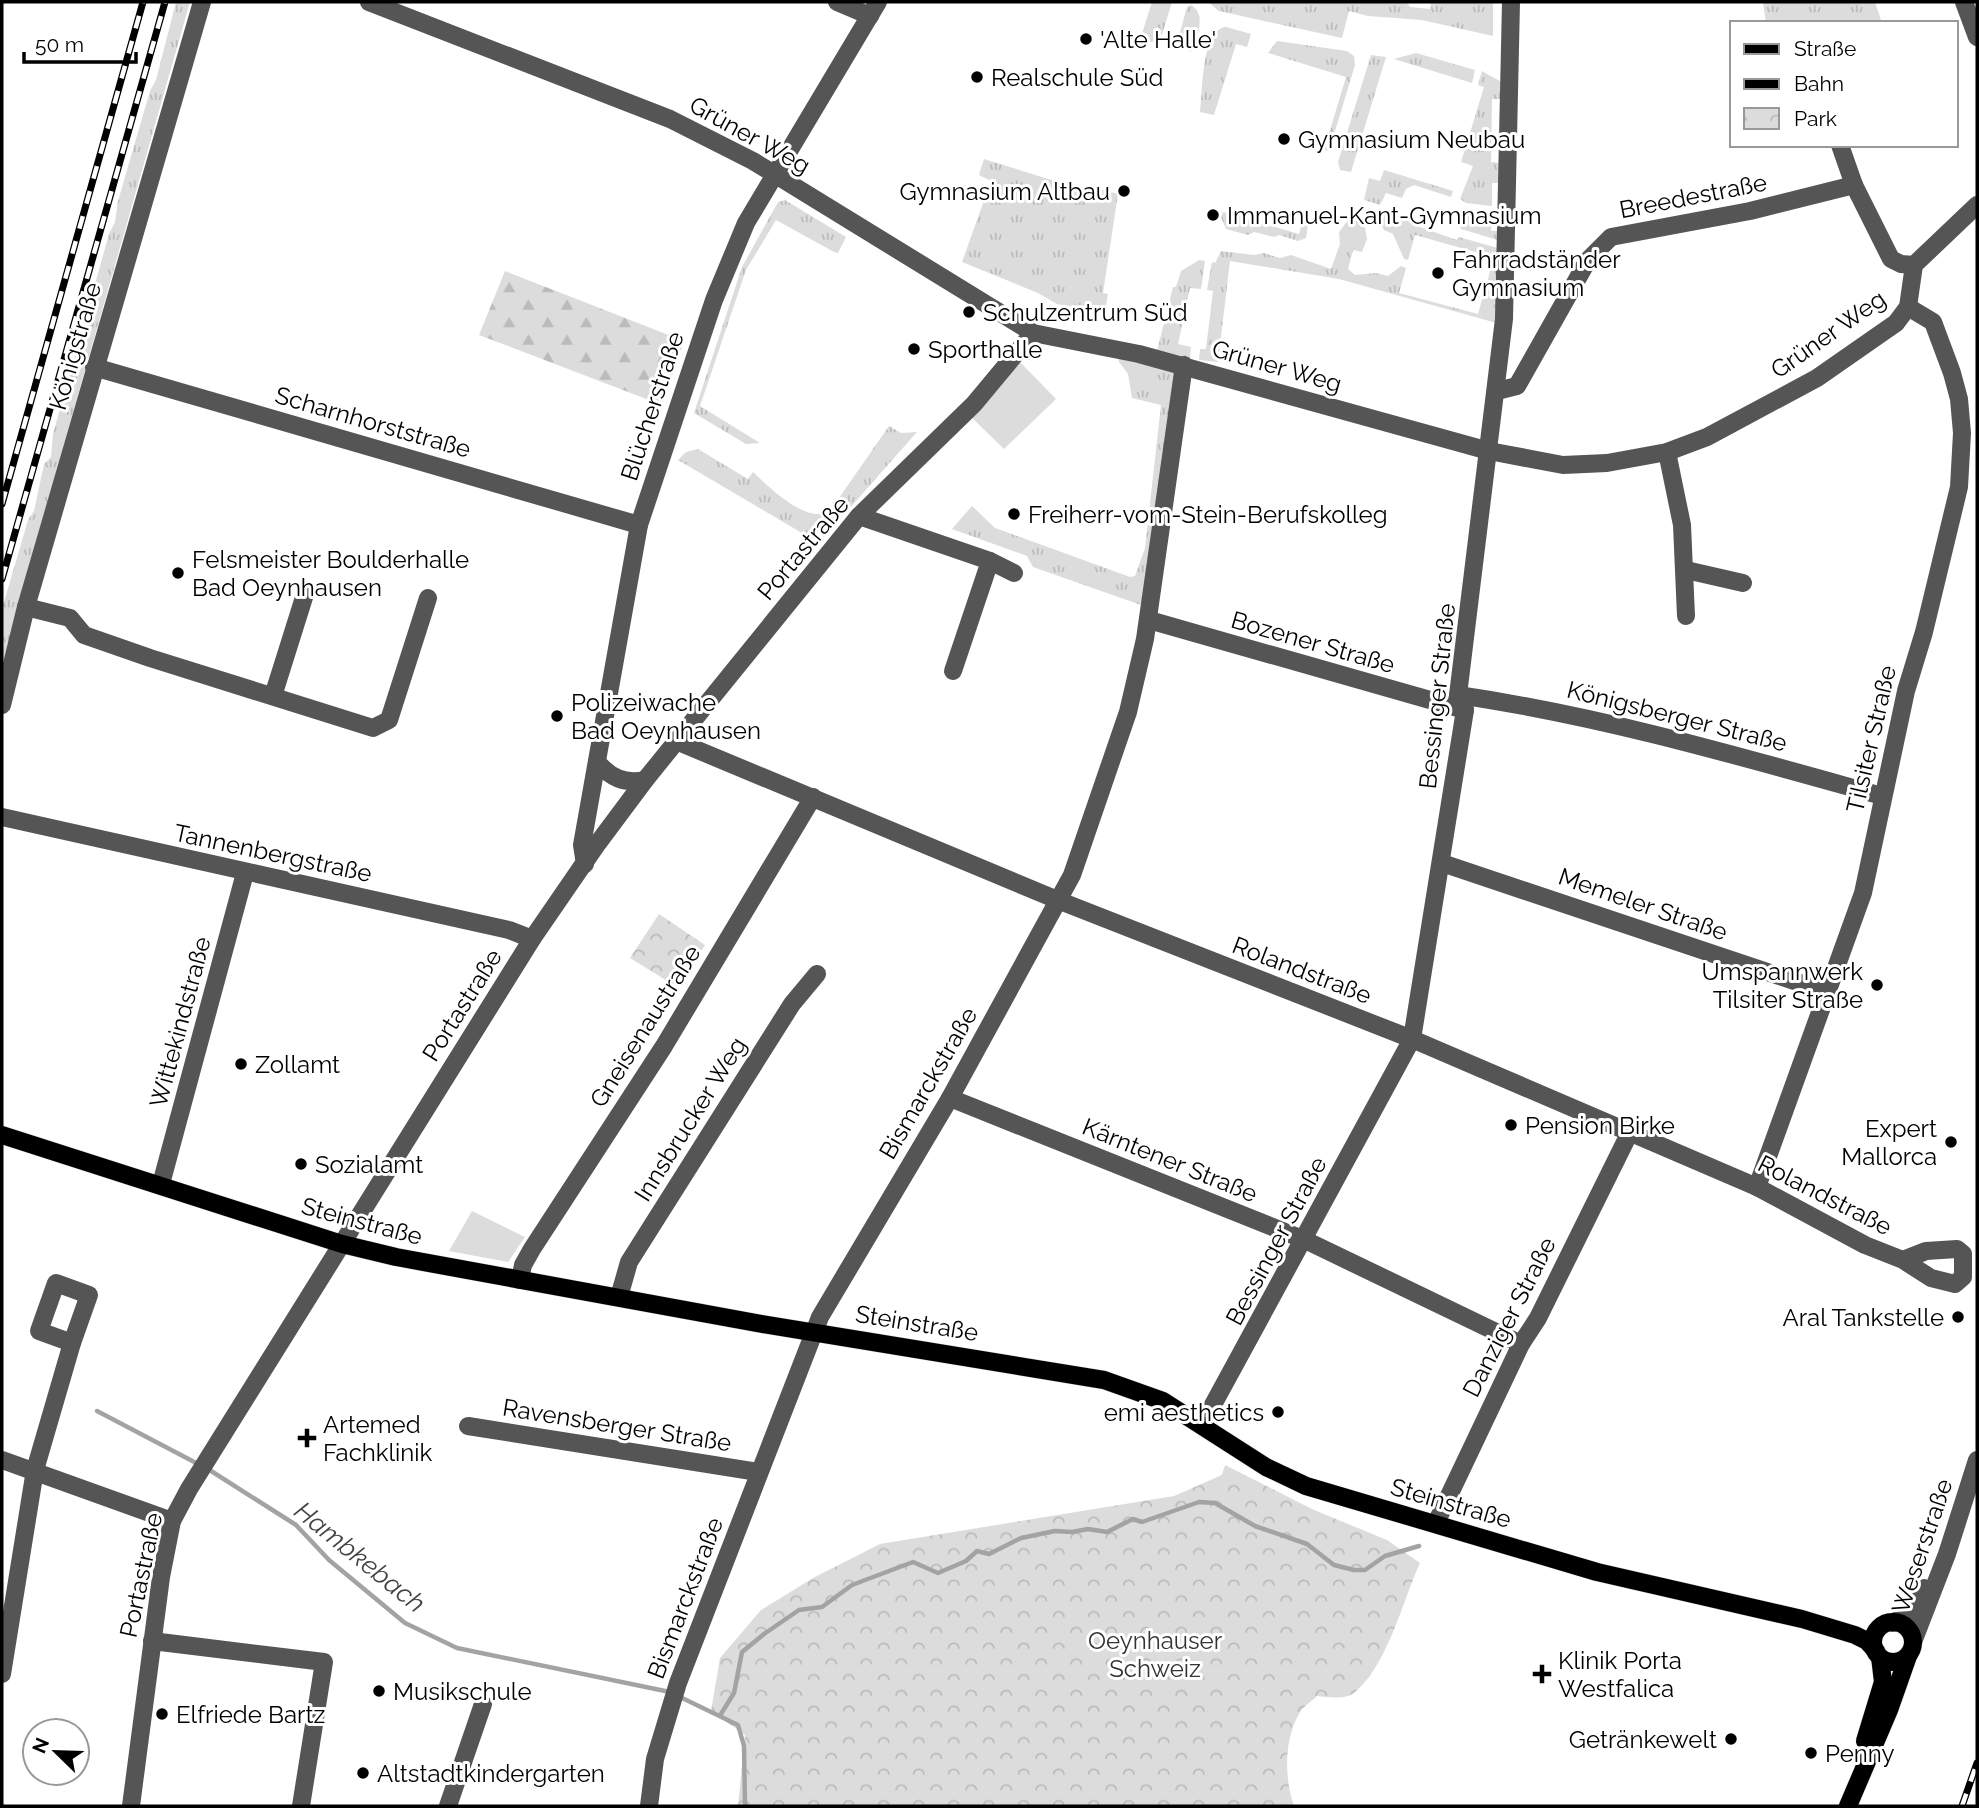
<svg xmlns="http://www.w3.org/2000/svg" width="1979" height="1808" font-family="Raleway,sans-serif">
  <defs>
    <pattern id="grass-tufts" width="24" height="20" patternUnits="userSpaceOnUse" patternTransform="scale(1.75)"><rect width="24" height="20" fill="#dcdcdc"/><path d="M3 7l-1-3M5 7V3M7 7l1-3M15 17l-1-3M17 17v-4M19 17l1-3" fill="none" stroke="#bbb"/></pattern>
    <pattern id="forest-firs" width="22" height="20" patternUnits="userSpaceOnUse" patternTransform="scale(1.75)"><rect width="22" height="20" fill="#dcdcdc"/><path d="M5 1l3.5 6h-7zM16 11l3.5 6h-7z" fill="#bbb"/></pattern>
    <pattern id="park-crowns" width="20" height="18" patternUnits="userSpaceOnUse" patternTransform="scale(1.75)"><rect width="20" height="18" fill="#dcdcdc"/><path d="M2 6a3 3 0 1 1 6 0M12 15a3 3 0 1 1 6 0" fill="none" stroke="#bbb"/></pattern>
  </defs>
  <rect width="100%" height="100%" fill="#fff"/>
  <g fill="url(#grass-tufts)">
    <path d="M176,2H190L19,602L2,674V609L28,520L34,511L44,464L51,457L53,434L109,234L115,222L118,201L150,91L156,80Z"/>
    <path d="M1152,2H1172L1160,41L1139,43Z"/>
    <path d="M1208,2H1407L1410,7L1430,9L1431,2H1493V36L1422,20L1368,16L1349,11L1342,38L1219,11Z"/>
    <path d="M1763,2H1875L1882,23H1766Z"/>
    <path d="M1191,5C1208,15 1196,37 1191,52L1177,43L1187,7Z"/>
    <path d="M1226,27L1251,34L1247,47L1236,44L1214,115L1200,112C1203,91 1201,29 1226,27Z"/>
    <path d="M1277,41L1347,51L1354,56L1355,65L1329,151L1324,150L1346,77L1268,53Z"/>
    <path d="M1416,53L1475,70L1472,83L1394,59Z"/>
    <path d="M1371,55L1386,57L1351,172L1340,170L1338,162Z"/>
    <path d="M1482,71L1505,84L1503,99H1492L1491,162L1502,163V183H1492V206L1466,203L1460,199L1473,166L1461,162L1484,87L1478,85Z"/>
    <path d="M984,159L1094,193L1096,188L1118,194L1103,293L1108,294L1105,313L1057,304L1038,293L962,262L991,181L979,175Z"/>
    <path d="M1384,170L1453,191L1451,197L1414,185L1406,189L1402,198L1386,193L1380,205L1364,200L1369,178L1380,181Z"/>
    <path d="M785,200L846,237L838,253L834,252L776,220L746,270L700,406L760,443L746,444L694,413L742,267L778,202Z"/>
    <path d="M1306,210L1310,211L1306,238L1298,241L1279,235L1274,237L1254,232L1248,235L1226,229L1221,217L1223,212L1299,234Z"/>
    <path d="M1466,211L1492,216L1491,231H1501V241L1461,229L1458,221L1460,216L1465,218Z"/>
    <path d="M1395,212L1414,219V225L1457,240L1459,237L1501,249V267L1493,285L1487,284L1493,257L1415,235L1408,260L1404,259L1393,234L1384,230L1380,222L1383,214Z"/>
    <path d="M1352,215L1363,217L1367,239L1362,252L1353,250L1348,269L1355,275L1376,273L1388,276L1401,266L1406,268L1399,293L1478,314L1485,289L1500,293V324L1339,279L1230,261L1218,362L1199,360L1200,349H1206L1213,291L1207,290L1212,262L1215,263L1221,251L1254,255L1264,253L1280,258L1291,255L1331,269L1340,244L1339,232Z"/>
    <path d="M1199,260L1205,261L1201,289L1190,288L1178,344L1191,347L1190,358L1156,355L1173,287H1176L1181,271Z"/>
    <path d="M1118,356L1180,371L1141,605L1033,567L1027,556L952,529L972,506L995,528L1130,577L1135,576L1145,548L1161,405L1132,398L1128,374L1119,362Z"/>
    <path d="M889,426L901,433L917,432L819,543L678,460L686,452L698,449L748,479L753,472C770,488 807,525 830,511Z"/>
  </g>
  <path fill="url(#forest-firs)" d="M505,271L684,341L662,405L479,335Z"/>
  <g fill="url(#park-crowns)">
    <path d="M659,914L705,945L677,987L630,958Z"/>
    <path d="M1225,1465L1314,1510L1387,1540L1420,1563C1402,1602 1388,1665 1354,1693C1345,1700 1328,1697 1317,1696C1312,1701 1304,1706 1300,1712C1284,1738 1284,1778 1294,1806H738L745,1735L711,1711L720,1658L761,1610L813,1578L880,1544L1174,1496L1222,1475Z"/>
  </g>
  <g fill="#dcdcdc">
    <path d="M1019,361L1056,399L1004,449L967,413Z"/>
    <path d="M472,1211L525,1237L508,1262L449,1251Z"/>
  </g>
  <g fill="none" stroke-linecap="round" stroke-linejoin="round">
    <g stroke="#a3a3a3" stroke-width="4.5">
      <path d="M97,1411L200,1465"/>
      <path d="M208,1469L296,1525L329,1560L405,1623L457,1648L670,1692"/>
      <path d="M678,1696L738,1725L744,1746L745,1806"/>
      <path d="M721,1714L734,1693L742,1652L764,1634L799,1610L822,1607L852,1585L913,1562L938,1573L966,1561L977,1551L989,1554L1021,1538L1055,1531L1072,1532L1088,1529L1107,1532L1133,1519L1142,1522L1199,1502L1215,1503L1255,1526L1307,1544L1334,1565L1354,1570H1365L1385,1556L1419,1546"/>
    </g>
    <g stroke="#dbdbdb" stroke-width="19">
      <g id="major">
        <path d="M2,1135L342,1244L396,1257L762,1324L1104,1380L1163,1401L1266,1467L1306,1486L1597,1572L1802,1619L1855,1635L1867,1641L1876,1651"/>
        <circle cx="1893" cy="1642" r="20"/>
        <path d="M1865,1741L1883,1682L1880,1657"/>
        <path d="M1848,1806L1889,1710L1908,1656"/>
      </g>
    </g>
    <g stroke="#555" stroke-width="18">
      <path d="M369,2L670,119L753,161L1033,333L1139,354L1489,451L1563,465L1607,463L1667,452L1707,437L1817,378L1896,323L1908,307L1914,265L1977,205"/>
      <path d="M837,2L870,16"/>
      <path d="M1964,2L1977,37"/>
      <path d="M1840,145L1854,185L1891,259L1901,264L1914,265"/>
      <path d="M94,367L639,525"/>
      <path d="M1497,391L1517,386L1588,260L1611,237L1750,211L1854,185"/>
      <path d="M1667,452L1682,525L1686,616"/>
      <path d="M859,516L990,561L1014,573"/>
      <path d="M1686,570L1743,583"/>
      <path d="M26,607L70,618L84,635L150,658L373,728L389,720L428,598"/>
      <path d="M1149,620L1465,710"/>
      <path d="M953,671L990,561"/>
      <path d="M1458,695C1602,716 1742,757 1882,796"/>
      <path d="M273,696L306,591"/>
      <path d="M2,705L26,607L202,2"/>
      <path d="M676,741L1060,901L1412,1039L1757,1187L1865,1245L1903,1260L1931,1278L1955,1284L1963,1277V1254L1957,1249L1926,1251L1903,1260"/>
      <path d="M597,762C611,778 624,784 645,780"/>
      <path d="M2,817L509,930L532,939"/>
      <path d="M1442,863L1827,992"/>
      <path d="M585,864L582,845L639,525L714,300L746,223L878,2"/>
      <path d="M950,1098L1305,1240L1521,1344"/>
      <path d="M161,1184L245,873"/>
      <path d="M1757,1187L1863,893L1906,691L1924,632L1959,487L1962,433L1959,399L1952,373L1933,322L1908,307"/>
      <path d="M520,1280L523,1265L532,1249L664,1046L813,797"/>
      <path d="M56,1283L89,1295L72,1343L39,1331Z"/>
      <path d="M619,1297L629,1262L792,1004L817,974"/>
      <path d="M1202,1425L1412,1039L1465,710L1458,695L1504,319L1511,2"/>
      <path d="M468,1426L758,1472"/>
      <path d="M2,1460L172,1521"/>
      <path d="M1436,1523L1521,1344L1538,1318L1629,1134"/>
      <path d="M1893,1623L1915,1609L1924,1588"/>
      <path d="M152,1641L324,1662L301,1806"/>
      <path d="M1913,1642L1947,1554L1977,1460"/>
      <path d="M2,1674L35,1470L72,1343"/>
      <path d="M131,1806L161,1577L172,1521L189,1489L532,939L598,843L645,780L859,516L974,404L1033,333"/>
      <path d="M448,1806L483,1704"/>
      <path d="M649,1806L655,1759L678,1683L820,1317L950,1098L1072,875L1128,712L1145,639L1184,365"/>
    </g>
    <use href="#major" stroke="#000" stroke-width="18"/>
    <g stroke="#000" stroke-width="7">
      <g id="rail">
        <path d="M2,504L143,2"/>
        <path d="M2,579L165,2"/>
        <path d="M1962,1806L1977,1763"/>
      </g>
    </g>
    <use href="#rail" stroke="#fff" stroke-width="4.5" stroke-dasharray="13" stroke-linecap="butt"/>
  </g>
  <g fill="#000" stroke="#fff" stroke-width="2.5">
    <circle cx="1086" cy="39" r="7"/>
    <circle cx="977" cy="77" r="7"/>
    <circle cx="1284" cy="139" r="7"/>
    <circle cx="1124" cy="191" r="7"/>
    <circle cx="1213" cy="215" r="7"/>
    <circle cx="1438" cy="273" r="7"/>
    <circle cx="969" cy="312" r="7"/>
    <circle cx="914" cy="349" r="7"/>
    <circle cx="1014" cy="514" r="7"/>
    <circle cx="178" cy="573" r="7"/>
    <circle cx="557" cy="716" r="7"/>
    <circle cx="1877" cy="985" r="7"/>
    <circle cx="241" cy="1064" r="7"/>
    <circle cx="1511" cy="1125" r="7"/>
    <circle cx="1951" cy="1142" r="7"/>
    <circle cx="301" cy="1164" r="7"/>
    <circle cx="1958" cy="1317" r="7"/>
    <circle cx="1278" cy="1412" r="7"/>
    <path d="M303.5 1427.5h7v7h7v7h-7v7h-7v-7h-7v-7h7z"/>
    <path d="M1538.5 1663.5h7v7h7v7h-7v7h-7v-7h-7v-7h7z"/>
    <circle cx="379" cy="1691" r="7"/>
    <circle cx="162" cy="1714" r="7"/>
    <circle cx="1731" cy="1739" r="7"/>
    <circle cx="1811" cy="1753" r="7"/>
    <circle cx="363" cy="1773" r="7"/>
  </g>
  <g text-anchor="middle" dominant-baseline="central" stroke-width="6" stroke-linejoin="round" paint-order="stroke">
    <g font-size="24" fill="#000" stroke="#fff" text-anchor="start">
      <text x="1100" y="39">'Alte Halle'</text>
      <text x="991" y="77">Realschule Süd</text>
      <text x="1298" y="139">Gymnasium Neubau</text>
      <text x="1110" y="191" text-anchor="end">Gymnasium Altbau</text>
      <text x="1227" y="215">Immanuel-Kant-Gymnasium</text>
      <text x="1452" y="259">Fahrradständer<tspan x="1452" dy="28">Gymnasium</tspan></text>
      <text x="983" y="312">Schulzentrum Süd</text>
      <text x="928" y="349">Sporthalle</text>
      <text x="1028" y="514">Freiherr-vom-Stein-Berufskolleg</text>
      <text x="192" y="559">Felsmeister Boulderhalle<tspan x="192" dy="28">Bad Oeynhausen</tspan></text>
      <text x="571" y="702">Polizeiwache<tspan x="571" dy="28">Bad Oeynhausen</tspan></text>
      <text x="1863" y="971" text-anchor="end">Umspannwerk<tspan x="1863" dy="28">Tilsiter Straße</tspan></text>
      <text x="255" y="1064">Zollamt</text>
      <text x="1525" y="1125">Pension Birke</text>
      <text x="1937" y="1128" text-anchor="end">Expert<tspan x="1937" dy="28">Mallorca</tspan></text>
      <text x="315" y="1164">Sozialamt</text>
      <text x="1944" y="1317" text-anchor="end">Aral Tankstelle</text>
      <text x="1264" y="1412" text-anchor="end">emi aesthetics</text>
      <text x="323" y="1424">Artemed<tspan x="323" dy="28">Fachklinik</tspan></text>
      <text x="1558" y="1660">Klinik Porta<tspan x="1558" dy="28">Westfalica</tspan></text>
      <text x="393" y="1691">Musikschule</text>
      <text x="176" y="1714">Elfriede Bartz</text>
      <text x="1717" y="1739" text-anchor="end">Getränkewelt</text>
      <text x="1825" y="1753">Penny</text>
      <text x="377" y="1773">Altstadtkindergarten</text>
    </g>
    <g font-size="24" fill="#000" stroke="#fff">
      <text transform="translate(750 135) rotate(29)">Grüner Weg</text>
      <text transform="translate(1693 196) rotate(-11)">Breedestraße</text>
      <text transform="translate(1828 334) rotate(-35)">Grüner Weg</text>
      <text transform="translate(75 346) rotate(-74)">Königstraße</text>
      <text transform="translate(1277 366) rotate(16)">Grüner Weg</text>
      <text transform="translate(652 406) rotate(-72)">Blücherstraße</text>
      <text transform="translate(373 422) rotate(16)">Scharnhorststraße</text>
      <text transform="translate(803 548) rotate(-50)">Portastraße</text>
      <text transform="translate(1313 642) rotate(16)">Bozener Straße</text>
      <text transform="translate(1437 696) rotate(-84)">Bessinger Straße</text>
      <text transform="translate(1677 716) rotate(14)">Königsberger Straße</text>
      <text transform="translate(1871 739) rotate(-77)">Tilsiter Straße</text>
      <text transform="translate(273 853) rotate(12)">Tannenbergstraße</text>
      <text transform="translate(1643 904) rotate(19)">Memeler Straße</text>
      <text transform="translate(1302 970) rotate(21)">Rolandstraße</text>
      <text transform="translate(462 1005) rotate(-58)">Portastraße</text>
      <text transform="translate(180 1022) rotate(-75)">Wittekindstraße</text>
      <text transform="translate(645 1026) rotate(-58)">Gneisenaustraße</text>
      <text transform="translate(928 1083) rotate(-60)">Bismarckstraße</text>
      <text transform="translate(690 1119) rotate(-58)">Innsbrucker Weg</text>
      <text transform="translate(1170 1160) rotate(22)">Kärntener Straße</text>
      <text transform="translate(1825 1195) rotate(27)">Rolandstraße</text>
      <text transform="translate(362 1221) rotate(15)">Steinstraße</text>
      <text transform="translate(1276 1241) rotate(-62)">Bessinger Straße</text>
      <text transform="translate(1509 1317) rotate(-63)">Danziger Straße</text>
      <text transform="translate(917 1323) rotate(9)">Steinstraße</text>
      <text transform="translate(617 1425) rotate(9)">Ravensberger Straße</text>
      <text transform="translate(1451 1503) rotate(16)">Steinstraße</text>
      <text transform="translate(1922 1546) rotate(-71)">Weserstraße</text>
      <text transform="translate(141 1575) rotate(-78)">Portastraße</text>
      <text transform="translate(685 1598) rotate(-69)">Bismarckstraße</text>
    </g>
    <g font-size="24" fill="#333" stroke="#fff">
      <text x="1155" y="1640">Oeynhauser<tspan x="1155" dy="28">Schweiz</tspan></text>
    </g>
    <g font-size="26" font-style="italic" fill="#444" stroke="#fff">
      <text transform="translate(360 1557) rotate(39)">Hambkebach</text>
    </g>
  </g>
  <rect width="1979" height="1808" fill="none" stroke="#000000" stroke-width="7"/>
  <rect x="1730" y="21" width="228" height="126" fill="#ffffff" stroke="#999999" stroke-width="2"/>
  <rect x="1744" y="44" width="35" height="10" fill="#000000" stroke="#999999" stroke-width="2"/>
  <text x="1794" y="56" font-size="21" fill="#000000">Straße</text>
  <rect x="1744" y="79" width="35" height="10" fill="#000000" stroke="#999999" stroke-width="2"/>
  <text x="1794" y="91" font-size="21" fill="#000000">Bahn</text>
  <rect x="1744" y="108" width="35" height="21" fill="url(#park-crowns)" stroke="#999999" stroke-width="2"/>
  <text x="1794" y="126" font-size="21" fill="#000000">Park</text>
  <g transform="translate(56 1752) rotate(293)"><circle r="33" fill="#ffffff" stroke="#999999" stroke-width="2"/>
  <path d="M0-5L12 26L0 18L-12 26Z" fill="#000000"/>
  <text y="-10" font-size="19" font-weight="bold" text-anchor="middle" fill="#000000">N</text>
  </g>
  <path d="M24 52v10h112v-10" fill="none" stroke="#000000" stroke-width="3.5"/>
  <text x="35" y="52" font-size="21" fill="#000000" stroke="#ffffff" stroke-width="5" paint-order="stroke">50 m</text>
</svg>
